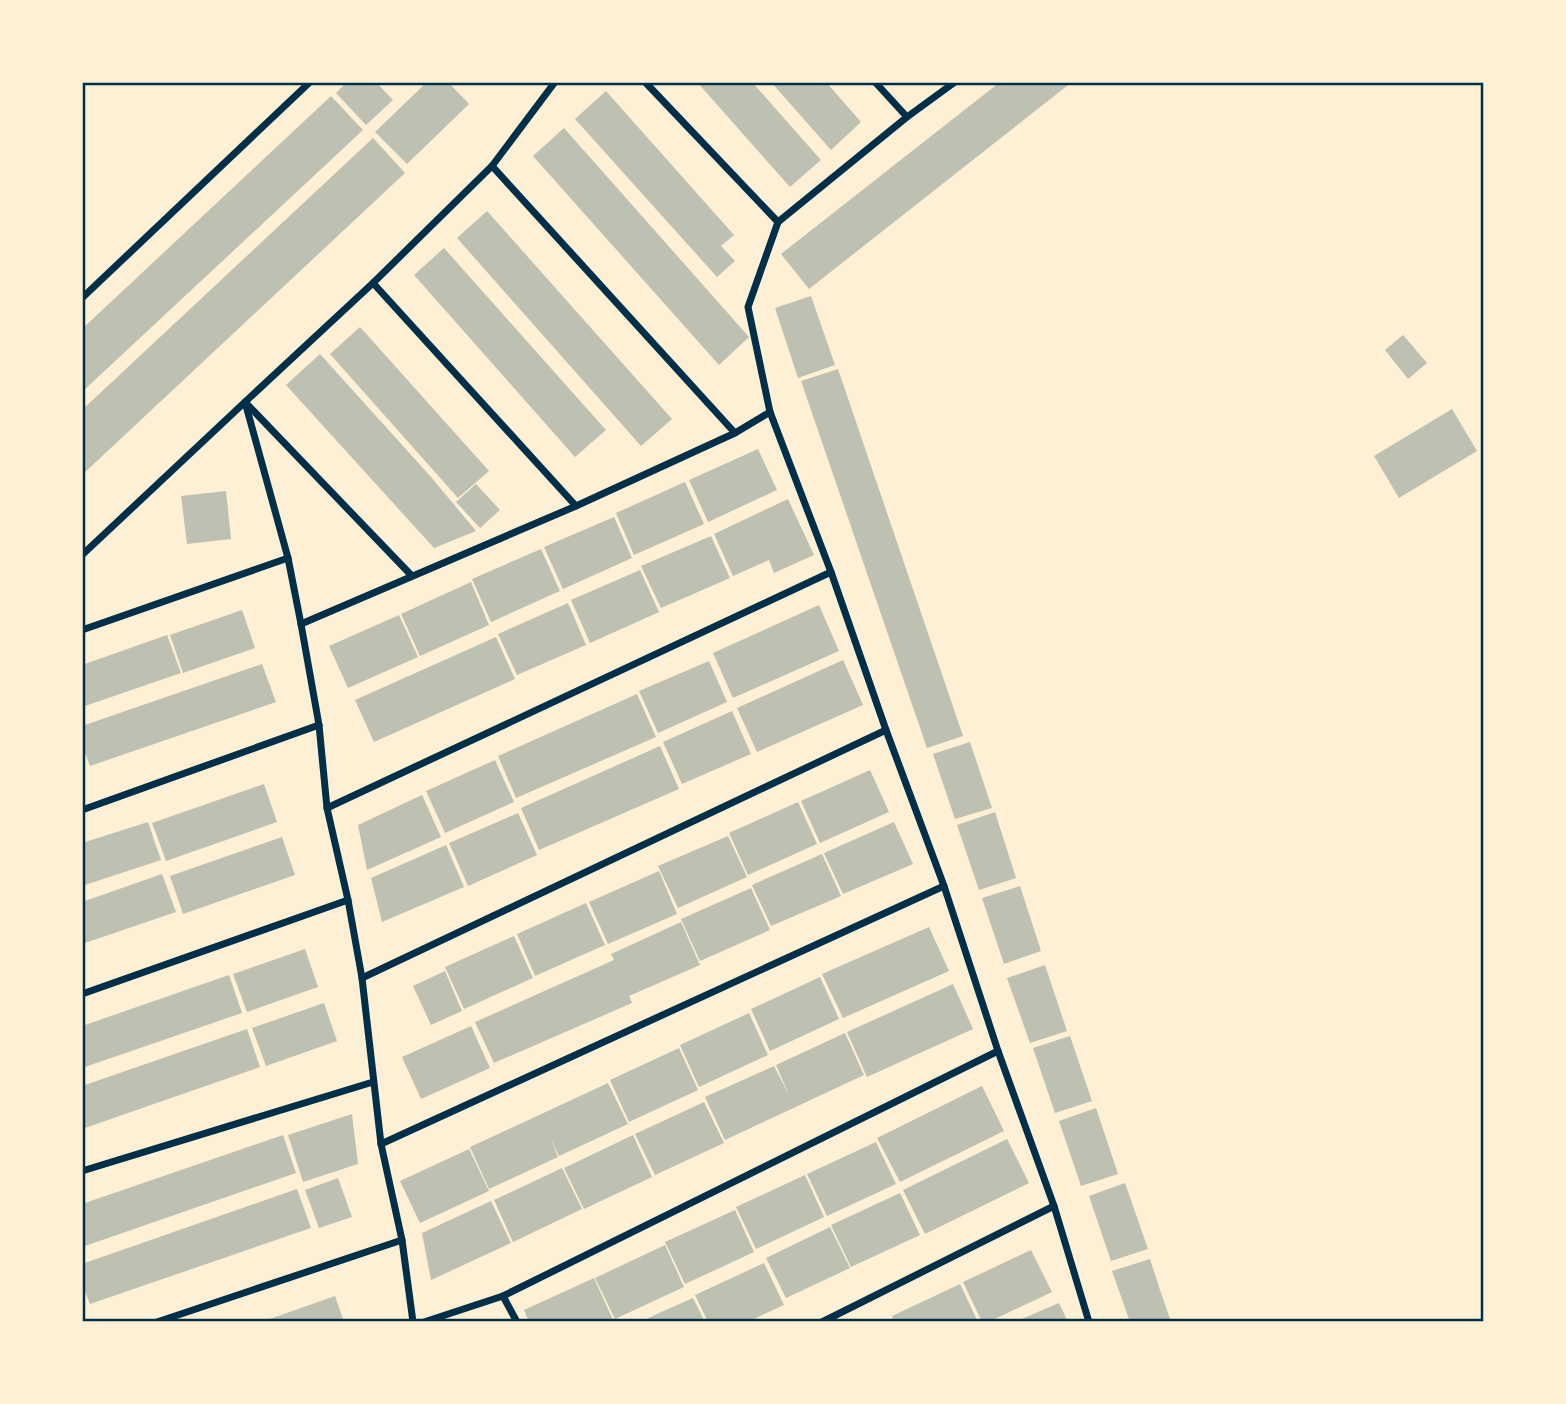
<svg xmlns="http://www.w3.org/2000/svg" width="1566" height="1404" font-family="'Zilla Slab',serif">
  <rect width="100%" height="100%" fill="#fdf0d5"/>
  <g fill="#bec0b2">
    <path d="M347,82H376L393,100L366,125L336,93Z"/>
    <path d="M427,82H448L469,104L407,164L375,132Z"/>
    <path d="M697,82H752L821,160L790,187Z"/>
    <path d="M771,82H826L861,122L831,150Z"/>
    <path d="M1000,82H1072L809,289L781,254Z"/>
    <path d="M606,91L734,235L721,246L735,261L717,277L575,119Z"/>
    <path d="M331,96L363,130L82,392V329Z"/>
    <path d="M564,128L749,337L719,365L533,156Z"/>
    <path d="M373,138L405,173L82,475V410Z"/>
    <path d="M487,211L672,419L641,446L457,238Z"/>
    <path d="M444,248L606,430L575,457L414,275Z"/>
    <path d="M811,296L835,365L798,378L775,308Z"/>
    <path d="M360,327L489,471L458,498L330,354Z"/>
    <path d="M1403,335L1427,363L1408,379L1385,350Z"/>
    <path d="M320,354L431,477L476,531L434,548L286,385Z"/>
    <path d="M838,369L963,736L927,748L801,381Z"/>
    <path d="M1452,409L1477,451L1399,498L1374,456Z"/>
    <path d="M758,449L777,490L708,522L689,480Z"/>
    <path d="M685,482L704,524L634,555L616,513Z"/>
    <path d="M476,484L500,510L480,528L456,502Z"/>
    <path d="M226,491L231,539L187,544L181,496Z"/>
    <path d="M788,499L814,555L774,573L769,560L733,576L714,534Z"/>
    <path d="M614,517L632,558L563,589L544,547Z"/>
    <path d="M711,536L730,578L661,608L641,566Z"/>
    <path d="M541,549L560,591L491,622L472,579Z"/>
    <path d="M640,570L659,612L590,643L571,600Z"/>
    <path d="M471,582L489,625L420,656L401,614Z"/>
    <path d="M568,603L586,645L517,675L498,634Z"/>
    <path d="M819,605L839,651L733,698L713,653Z"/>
    <path d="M242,610L255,648L183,673L170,635Z"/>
    <path d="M399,615L418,657L348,688L329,646Z"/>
    <path d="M167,635L181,673L82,707V665Z"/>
    <path d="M496,637L515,679L374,742L355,700Z"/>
    <path d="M843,660L863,705L757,752L737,708Z"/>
    <path d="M709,661L727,702L658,733L639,691Z"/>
    <path d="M262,664L276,702L90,766L82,744V726Z"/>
    <path d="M637,694L656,737L516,798L498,756Z"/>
    <path d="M732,711L751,754L682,784L663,742Z"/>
    <path d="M970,742L992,808L955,819L933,754Z"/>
    <path d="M660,746L679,789L539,850L521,808Z"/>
    <path d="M495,760L514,802L445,833L426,791Z"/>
    <path d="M870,770L889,812L820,843L801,801Z"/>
    <path d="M264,784L277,822L166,861L152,823Z"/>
    <path d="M422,795L441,837L367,870L358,825Z"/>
    <path d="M798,802L817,844L748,875L729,833Z"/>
    <path d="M995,812L1016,878L979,890L957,825Z"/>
    <path d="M518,813L537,855L468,886L449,843Z"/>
    <path d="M148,822L161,860L82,886V843Z"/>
    <path d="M894,822L913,864L843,894L824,853Z"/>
    <path d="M728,836L747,877L678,908L658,866Z"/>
    <path d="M282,837L295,875L183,914L170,876Z"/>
    <path d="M446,845L464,887L382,922L371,878Z"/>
    <path d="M822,854L841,896L771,926L752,885Z"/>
    <path d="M659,871L677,914L608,944L589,902Z"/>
    <path d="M162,874L176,912L82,944V902Z"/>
    <path d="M1020,886L1041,951L1004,964L982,898Z"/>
    <path d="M751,888L770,930L700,961L681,919Z"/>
    <path d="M586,903L605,945L535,976L517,934Z"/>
    <path d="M681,922L700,965L629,996L632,1003L494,1063L475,1022L614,960L611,954Z"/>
    <path d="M929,927L949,971L843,1018L822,974Z"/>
    <path d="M514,936L533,978L464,1009L445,967Z"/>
    <path d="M305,949L318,987L247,1012L233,974Z"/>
    <path d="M1045,965L1067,1031L1030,1043L1007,978Z"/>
    <path d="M445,971L462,1011L431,1025L413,986Z"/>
    <path d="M229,975L242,1013L82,1068V1026Z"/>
    <path d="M820,977L839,1019L770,1051L751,1009Z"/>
    <path d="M953,984L973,1029L867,1077L847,1032Z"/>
    <path d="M324,1003L337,1041L266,1066L252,1028Z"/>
    <path d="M749,1013L768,1055L699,1087L680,1045Z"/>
    <path d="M471,1026L490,1068L421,1099L402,1057Z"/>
    <path d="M247,1029L260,1067L82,1129V1086Z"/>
    <path d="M845,1033L864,1075L725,1140L705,1097L774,1066L789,1095L776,1065Z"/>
    <path d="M1070,1036L1092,1101L1055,1113L1033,1048Z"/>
    <path d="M679,1048L698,1090L629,1122L610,1080Z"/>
    <path d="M608,1083L628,1124L559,1156L551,1139L558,1157L489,1189L470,1147Z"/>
    <path d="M982,1086L1004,1131L900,1182L877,1138Z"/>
    <path d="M704,1102L724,1143L655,1175L635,1134Z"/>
    <path d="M1096,1108L1118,1174L1081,1186L1059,1121Z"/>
    <path d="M352,1114L358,1164L303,1182L288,1135Z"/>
    <path d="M283,1135L296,1173L82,1247V1204Z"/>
    <path d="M633,1135L652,1177L584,1209L564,1168Z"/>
    <path d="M1007,1139L1029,1183L925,1234L903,1190Z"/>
    <path d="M876,1142L896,1184L827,1216L807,1174Z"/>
    <path d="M469,1149L489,1191L420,1223L400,1181Z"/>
    <path d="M562,1168L582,1209L513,1242L494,1200Z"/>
    <path d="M805,1175L824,1217L756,1249L736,1207Z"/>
    <path d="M338,1178L352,1217L319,1228L305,1190Z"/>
    <path d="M1125,1183L1148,1249L1111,1261L1089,1196Z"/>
    <path d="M297,1189L311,1228L90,1304L82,1284V1264Z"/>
    <path d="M900,1193L920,1235L851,1267L831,1225Z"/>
    <path d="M491,1201L511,1243L431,1280L422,1233Z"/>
    <path d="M735,1210L754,1252L685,1284L665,1242Z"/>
    <path d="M830,1227L850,1268L786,1298L766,1258Z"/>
    <path d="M665,1245L684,1287L615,1319L595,1278Z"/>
    <path d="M1031,1250L1052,1292L988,1322H982L963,1282Z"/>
    <path d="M1150,1259L1160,1290L1171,1322H1130L1112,1271Z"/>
    <path d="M764,1263L784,1305L747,1322H708L695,1295Z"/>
    <path d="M594,1278L613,1320L529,1322L524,1310Z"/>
    <path d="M960,1284L978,1322H894L892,1316Z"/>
    <path d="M335,1296L344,1322H264V1321Z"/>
    <path d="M693,1298L705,1322H641L659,1313Z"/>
    <path d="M1059,1303L1068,1322H1017L1024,1318Z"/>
  </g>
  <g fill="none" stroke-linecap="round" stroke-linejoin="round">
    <g stroke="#003049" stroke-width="7">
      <path d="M645,82L778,222"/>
      <path d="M875,82L907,117L778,222L748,307L770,412L831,572L886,730L944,886L998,1051L1054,1206L1089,1322"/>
      <path d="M907,117L955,82"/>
      <path d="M492,166L735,433"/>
      <path d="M373,283L576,506"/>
      <path d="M82,298L310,82"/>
      <path d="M82,555L245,402L412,576"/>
      <path d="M301,624L576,506L735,433L770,412"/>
      <path d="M82,630L288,558"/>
      <path d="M327,808L831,572"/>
      <path d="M82,810L319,725"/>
      <path d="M362,978L886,730"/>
      <path d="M82,994L348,900"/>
      <path d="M381,1144L944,886"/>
      <path d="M82,1171L373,1082"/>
      <path d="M503,1296L517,1322"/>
      <path d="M157,1322L402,1240"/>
      <path d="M413,1322L402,1240L381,1144L362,978L348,900L327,808L319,725L301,624L288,558L245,402L373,283L492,166L555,82"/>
      <path d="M424,1322L503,1296L998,1051"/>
      <path d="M822,1322L1054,1206"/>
    </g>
  </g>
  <rect width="1566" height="1404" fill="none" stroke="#fdf0d5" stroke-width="168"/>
  <rect x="84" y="84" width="1398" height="1236" fill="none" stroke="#003049" stroke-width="2.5"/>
</svg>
